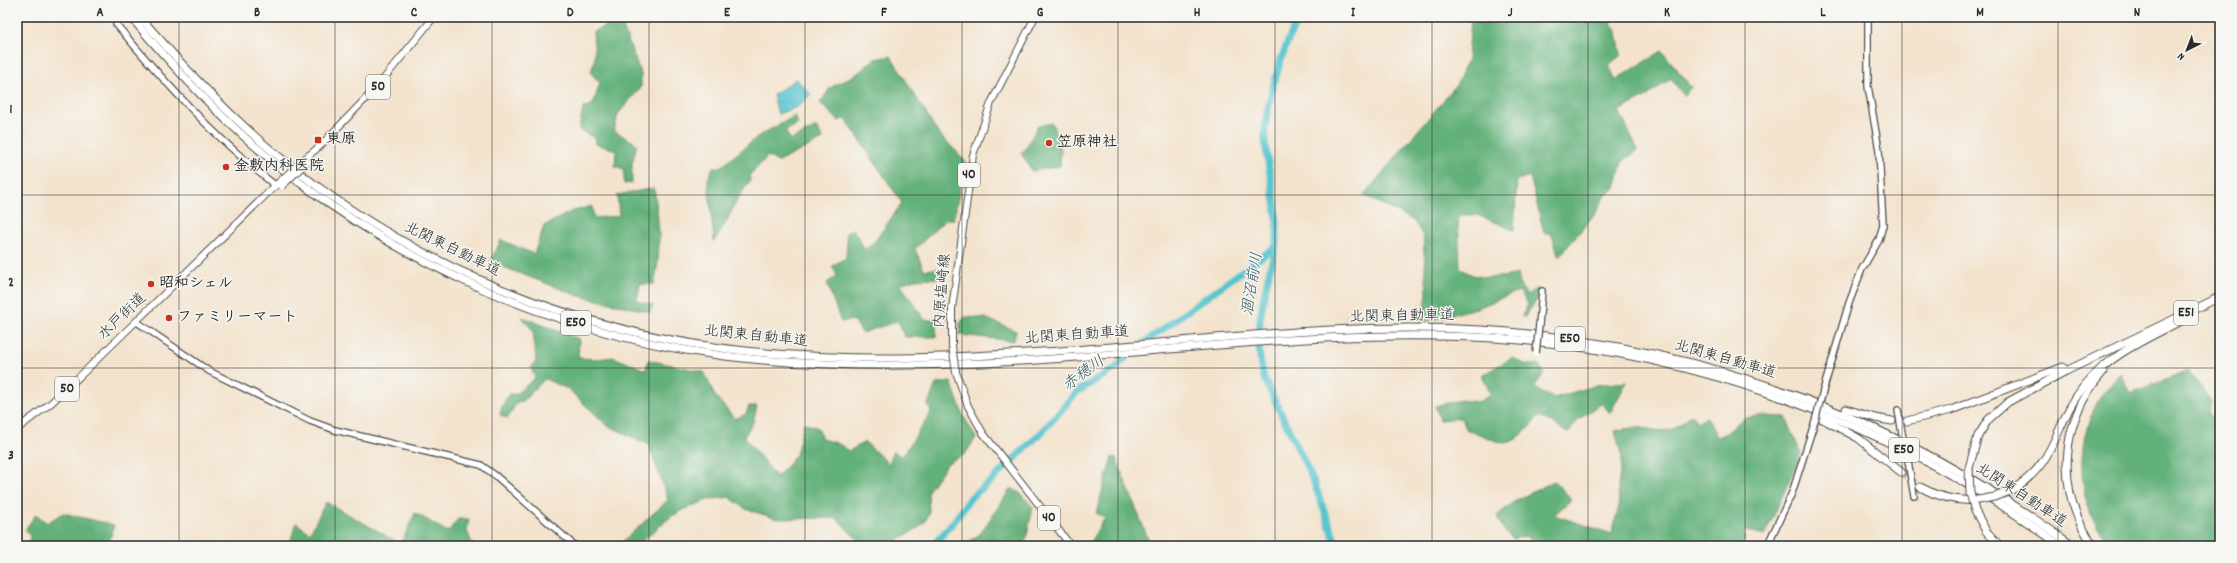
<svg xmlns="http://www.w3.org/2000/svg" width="2237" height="563" font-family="Dekko,'Klee One',sans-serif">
  <rect width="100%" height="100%" fill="#f6f6f2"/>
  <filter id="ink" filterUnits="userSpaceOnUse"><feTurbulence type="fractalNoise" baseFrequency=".025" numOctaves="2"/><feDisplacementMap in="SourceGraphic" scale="8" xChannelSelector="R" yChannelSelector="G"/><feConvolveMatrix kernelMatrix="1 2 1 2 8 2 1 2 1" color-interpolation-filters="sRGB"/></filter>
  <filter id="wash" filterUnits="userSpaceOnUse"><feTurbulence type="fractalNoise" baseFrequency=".012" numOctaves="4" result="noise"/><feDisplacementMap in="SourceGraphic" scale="16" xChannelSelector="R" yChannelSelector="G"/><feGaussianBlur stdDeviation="0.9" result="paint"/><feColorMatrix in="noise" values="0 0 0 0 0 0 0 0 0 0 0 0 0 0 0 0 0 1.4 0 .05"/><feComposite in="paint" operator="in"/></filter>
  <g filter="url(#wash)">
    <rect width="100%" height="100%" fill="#f3e3cd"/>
    <g fill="#64b17a" stroke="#486e52">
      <path d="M1471,17H1607L1617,32L1621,55L1609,65L1615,80L1662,51L1691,87L1684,96L1671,78L1649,95L1619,111L1638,150L1622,162L1615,188L1604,197L1597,211L1559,257L1551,233H1544L1530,176L1517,180L1514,230L1477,215H1458L1460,267C1476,282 1498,278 1518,274L1520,286L1528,295L1536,288L1539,290L1536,301L1524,318L1522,316L1528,304L1519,291L1477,308L1427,321H1420L1417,317L1425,308L1427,294L1423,236L1414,221L1364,195L1457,84L1468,60Z"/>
      <path d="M620,19L641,74V87L618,114L614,131L637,144L632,164V183L624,184V169L615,166L616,150L596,144L595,138L579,130L583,108L593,104L600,83L591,73L595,58L593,32Z"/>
      <path d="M891,56L938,133L965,160L954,219H946L915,249L924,270L944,268L940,278L915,279L900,284L925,320L937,319L936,337H905L898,321L862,333L854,320L841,322L827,283L837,276L832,266L846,258C846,249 848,241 846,233L853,229L865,250L875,241L902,203L845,118L839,121L820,103L830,88L858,73L874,59Z"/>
      <path d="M795,116L798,124L785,131L791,140L816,127L823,139L778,162L768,156L750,175V182C734,199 729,223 714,241L708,179L713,167H721L760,135Z"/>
      <path d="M1052,123L1061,149L1060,166L1032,171L1021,153L1024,151L1038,126Z"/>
      <path d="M654,188C659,221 662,252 654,284H640L637,301L653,305L650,312L579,296L490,262L501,240L534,254L544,226L570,212L592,206L594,218L619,216L617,195Z"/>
      <path d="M522,317L579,339L578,358L598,359L613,357L646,370L648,360L704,372L715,396L735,419L746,414L749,406H757L753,422L744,437L777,477L796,455L804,423L818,428L822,439L839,444L849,451L865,442L889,464L893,451L902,457L931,412L928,404L936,384L951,382L963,415L976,438L965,454L948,463L928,491L929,513L925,522L918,528L897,540L898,546C859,546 863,545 836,518L777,519L746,509L729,497L707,500L685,509L672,516L636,546H620L621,543L668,500L649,445L607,425L568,389L545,379L523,401L517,402L508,418L500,415L502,406L509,394H516L535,378L531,368L536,361L533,331Z"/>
      <path d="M965,317L985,318L1016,331L1014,341L960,335V323Z"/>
      <path d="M1512,358L1527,365H1539L1544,373L1535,386L1542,393L1554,398L1597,385L1627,382L1610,413L1601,403L1577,421L1569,433L1540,416C1530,425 1515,448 1499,442C1487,438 1480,433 1467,431L1462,418L1440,420L1435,406L1461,400L1478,402L1491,395L1482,375Z"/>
      <path d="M2188,370L2211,401L2209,415L2220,429V546H2115C2109,541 2102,535 2098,528C2077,494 2077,443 2095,407C2100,395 2112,384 2121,373L2131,393Z"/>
      <path d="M1691,415L1698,422L1707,417L1717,437C1731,433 1730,428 1740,421C1753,413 1771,417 1786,417L1801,454L1765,535L1744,530L1745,539L1742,546H1535L1527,536L1514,539L1504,531L1497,516L1515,501L1554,481L1572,499L1554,515L1612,534L1619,506L1618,487L1622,458L1615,431L1636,427L1662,431L1673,429Z"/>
      <path d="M1112,457L1116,458L1149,541L1146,546H1090V542L1105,518L1096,513Z"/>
      <path d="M1011,488L1020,493L1033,507L1026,540L1019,546H962L980,534Z"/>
      <path d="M326,502L401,544L415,513L448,532L458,519H469L467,531L473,546H291V540L296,523L310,533Z"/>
      <path d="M63,513L114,525L108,546H29L30,536L25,530L36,514L47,523Z"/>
    </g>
    <path fill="#58c5cf" stroke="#42787d" d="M796,79L811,94L797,107L778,114L773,95Z"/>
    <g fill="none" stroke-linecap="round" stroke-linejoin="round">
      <g stroke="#58c5cf" stroke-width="7">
        <path d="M1301,17C1284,38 1263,114 1265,141C1268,173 1279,205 1277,237C1276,249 1272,261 1269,273C1261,307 1254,343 1264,378L1313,480L1337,546"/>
        <path d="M932,546L953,523L971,497L989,483L1042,432L1077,392L1116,368L1125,358L1148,340L1275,247"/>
      </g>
    </g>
  </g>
  <g filter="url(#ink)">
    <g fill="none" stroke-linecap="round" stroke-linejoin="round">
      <path stroke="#cbbead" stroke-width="7" stroke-dasharray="7 3.5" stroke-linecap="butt" d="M1901,472L1920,487"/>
      <g stroke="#494743" stroke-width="8">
        <g id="secondary">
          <path d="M116,24C165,83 216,139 276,186"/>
          <path d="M137,322L209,371L310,421L335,430L481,465L496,476L575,546"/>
          <path d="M1539,325L1542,291"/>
          <path d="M1823,391L1849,303L1862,269L1879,240L1883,225L1879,150L1868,86V17"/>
          <path d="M1898,410L1902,433"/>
          <path d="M1908,461L1914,496"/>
          <path d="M1767,546L1792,493L1815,421"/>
        </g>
      </g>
      <g stroke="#494743" stroke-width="8">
        <g id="primary">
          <path d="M304,159L319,147L377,87L434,17"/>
          <path d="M952,346V309L973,155L991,103L1035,17"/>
          <path d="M956,372L968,406L983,433L1071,546"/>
          <path d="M17,429L51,403L79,377L278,183"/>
        </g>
      </g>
      <g stroke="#494743" stroke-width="9">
        <g id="highway">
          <path d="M131,17C165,57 200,96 238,131C372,254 546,333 725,356C832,369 942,367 1050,359C1206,347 1364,327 1520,340C1715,357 1904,431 2061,546"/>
          <path d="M140,17C182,65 224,111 272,151C401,259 562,328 728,349C832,362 938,359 1042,352C1187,343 1336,321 1481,330C1701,344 1896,416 2073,546"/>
          <path d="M1846,409L1875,418L1892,421"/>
          <path d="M1817,416L1858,438L1901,472"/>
          <path d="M1907,421L1951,410L2063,367"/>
          <path d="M1969,468L1978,436L1988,420L2008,402L2066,371L2220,297"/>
          <path d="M1920,487C1938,497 1957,502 1978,500"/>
          <path d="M2010,491C2058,464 2054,423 2084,386C2112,352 2151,337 2188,317"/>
          <path d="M1975,511L1986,531L2000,546"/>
          <path d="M2094,546C2055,492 2059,422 2103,372"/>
        </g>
      </g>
      <use href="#secondary" stroke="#fff" stroke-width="5.5"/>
      <use href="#primary" stroke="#fff" stroke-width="6"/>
      <use href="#highway" stroke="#fff" stroke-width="7"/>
      <g stroke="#494743" stroke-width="8" stroke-linecap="butt">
        <g id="secondary-bridge">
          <path d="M1536,353L1539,325"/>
          <path d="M1815,421L1823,391"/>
          <path d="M1902,433L1908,461"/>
        </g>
      </g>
      <g stroke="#494743" stroke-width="8" stroke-linecap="butt">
        <g id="primary-bridge">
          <path d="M278,183L304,159"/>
          <path d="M282,186L307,162"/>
          <path d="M952,346L956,372"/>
        </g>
      </g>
      <g stroke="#494743" stroke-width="9" stroke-linecap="butt">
        <g id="highway-bridge">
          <path d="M1969,468L1970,493L1975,511"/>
          <path d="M1978,500L1995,497L2010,491"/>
        </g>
      </g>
      <use href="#secondary-bridge" stroke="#fff" stroke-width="5.5"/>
      <use href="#primary-bridge" stroke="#fff" stroke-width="6"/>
      <use href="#highway-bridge" stroke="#fff" stroke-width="7"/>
    </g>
  </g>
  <path fill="none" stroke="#2b2b2b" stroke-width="1" stroke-opacity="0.55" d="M179,17V546M335,17V546M492,17V546M649,17V546M805,17V546M962,17V546M1118,17V546M1275,17V546M1432,17V546M1588,17V546M1745,17V546M1902,17V546M2058,17V546M17,195H2220M17,368H2220"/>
  <g fill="#c8321e" stroke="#f6f6f2" stroke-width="1.5">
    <rect x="314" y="136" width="8" height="8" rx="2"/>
    <circle cx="1049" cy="143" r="4"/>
    <circle cx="226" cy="167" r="4"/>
    <circle cx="151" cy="284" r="4"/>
    <circle cx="169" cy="318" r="4"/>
  </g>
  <g text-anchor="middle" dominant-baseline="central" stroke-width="3" stroke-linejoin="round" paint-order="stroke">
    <g fill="#f6f6f2" stroke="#686867" stroke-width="1">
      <rect x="366" y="75" width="24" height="24" rx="3"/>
      <rect x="958" y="163" width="22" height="24" rx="3"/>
      <rect x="2174" y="301" width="24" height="24" rx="3"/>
      <rect x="561" y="311" width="30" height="24" rx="3"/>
      <rect x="1555" y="327" width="30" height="24" rx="3"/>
      <rect x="55" y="377" width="24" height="24" rx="3"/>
      <rect x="1889" y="438" width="30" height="24" rx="3"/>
      <rect x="1038" y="506" width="22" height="24" rx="3"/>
    </g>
    <g font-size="14" font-weight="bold" fill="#2b2b2b">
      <text x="378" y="87">50</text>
      <text x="969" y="175">40</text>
      <text x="2186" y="313">E51</text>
      <text x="576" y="323">E50</text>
      <text x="1570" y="339">E50</text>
      <text x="67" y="389">50</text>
      <text x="1904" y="450">E50</text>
      <text x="1049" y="518">40</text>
    </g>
    <g font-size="15" font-weight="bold" fill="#2b2b2b" stroke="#f6f6f2" text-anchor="start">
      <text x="326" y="140">東原</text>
      <text x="1057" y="143">笠原神社</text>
      <text x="234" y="167">金敷内科医院</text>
      <text x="159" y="284">昭和シェル</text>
      <text x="177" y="318">ファミリーマート</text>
    </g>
    <g font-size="15" fill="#2b2b2b" stroke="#f6f6f2">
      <text transform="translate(452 250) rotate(26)">北関東自動車道</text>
      <text transform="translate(943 291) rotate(-85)">内原塩崎線</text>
      <text transform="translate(123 317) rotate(-44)">水戸街道</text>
      <text transform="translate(1402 317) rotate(-1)">北関東自動車道</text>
      <text transform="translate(1077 336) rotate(-4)">北関東自動車道</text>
      <text transform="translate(756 337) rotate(6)">北関東自動車道</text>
      <text transform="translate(1725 360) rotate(16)">北関東自動車道</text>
      <text transform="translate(2021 496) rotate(33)">北関東自動車道</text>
    </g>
    <g font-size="16" font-style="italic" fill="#38595c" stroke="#f6f6f2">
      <text transform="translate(1253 284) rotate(-81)">涸沼前川</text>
      <text transform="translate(1084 374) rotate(-36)">赤穂川</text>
    </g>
  </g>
  <rect width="2237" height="563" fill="none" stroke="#f6f6f2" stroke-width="44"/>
  <g transform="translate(2187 50) rotate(222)" stroke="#f6f6f2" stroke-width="3" paint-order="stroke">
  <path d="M0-3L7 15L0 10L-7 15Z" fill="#2b2b2b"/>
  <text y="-6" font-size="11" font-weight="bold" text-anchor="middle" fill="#2b2b2b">N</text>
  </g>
  <rect x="22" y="22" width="2193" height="519" fill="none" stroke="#2b2b2b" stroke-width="1.5"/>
  <g font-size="13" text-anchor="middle" font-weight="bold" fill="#2b2b2b">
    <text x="100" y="16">A</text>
    <text x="257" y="16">B</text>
    <text x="414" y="16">C</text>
    <text x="570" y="16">D</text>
    <text x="727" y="16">E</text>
    <text x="884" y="16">F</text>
    <text x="1040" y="16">G</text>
    <text x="1197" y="16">H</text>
    <text x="1353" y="16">I</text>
    <text x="1510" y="16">J</text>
    <text x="1667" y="16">K</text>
    <text x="1823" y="16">L</text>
    <text x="1980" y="16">M</text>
    <text x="2137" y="16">N</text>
    <text x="11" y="113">1</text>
    <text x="11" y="286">2</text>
    <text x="11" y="459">3</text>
  </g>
</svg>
